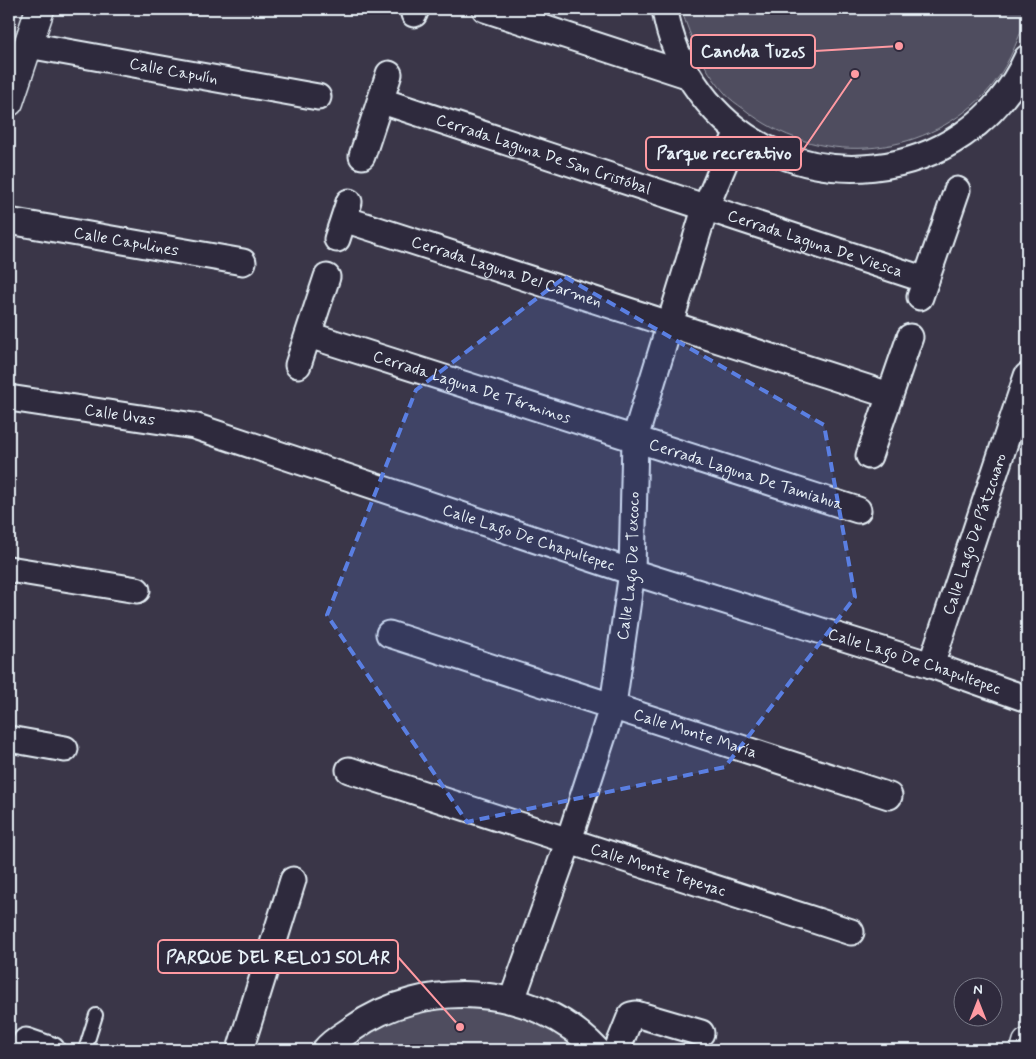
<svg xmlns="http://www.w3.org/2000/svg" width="1036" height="1059" font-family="Mynerve,sans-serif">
  <rect width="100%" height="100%" fill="#3a3648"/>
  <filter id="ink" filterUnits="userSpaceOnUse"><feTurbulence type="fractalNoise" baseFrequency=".02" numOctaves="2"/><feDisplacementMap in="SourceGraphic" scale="10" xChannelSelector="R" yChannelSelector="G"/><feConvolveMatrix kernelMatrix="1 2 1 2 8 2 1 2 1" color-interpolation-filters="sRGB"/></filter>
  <g filter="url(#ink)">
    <g fill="#504e5f" stroke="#9ca0ac">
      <path d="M681,9H1027V15C1017,43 1006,72 985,94C920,160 816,167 744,109C737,104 729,99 724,92C701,66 692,40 681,9Z"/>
      <path d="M434,1001L514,1007L586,1050H336L359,1031Z"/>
    </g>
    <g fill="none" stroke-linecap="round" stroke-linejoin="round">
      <g stroke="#e8f1f8" stroke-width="16">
        <path id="service" d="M85,1050L96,1015"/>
      </g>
      <g stroke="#e8f1f8" stroke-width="29">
        <g id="minor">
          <path d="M485,9L687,75"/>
          <path d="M665,9C669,38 682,68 700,92C785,208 968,188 1027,58"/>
          <path d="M414,14L416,9"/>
          <path id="s1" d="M28,45L318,97"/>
          <path id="s2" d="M382,101L926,280"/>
          <path d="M362,156L389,74"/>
          <path id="s3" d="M344,219L889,395"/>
          <path id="s4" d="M9,221L243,262"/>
          <path d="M337,239L349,202"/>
          <path d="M920,297L957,190"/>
          <path id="s5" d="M309,335L858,510"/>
          <path d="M298,365L327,277"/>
          <path id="s6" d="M9,398L194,426L632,572L931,665L1027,699"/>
          <path d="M869,456L910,337"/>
          <path d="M9,569L137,590"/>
          <path id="s7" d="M389,634L889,796"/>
          <path id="s8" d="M931,665L1027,376"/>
          <path d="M9,739L65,749"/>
          <path id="s9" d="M349,770L851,932"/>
          <path id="s10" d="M512,1000L569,840L613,705L632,572L635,438L705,209L738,131"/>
          <path d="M26,1041L52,1050"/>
          <path d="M240,1050L293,880"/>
          <path d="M325,1050C332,1041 343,1035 352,1029C424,977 535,984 597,1050"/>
          <path d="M617,1050L631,1015L636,1014L701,1033"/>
        </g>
      </g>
      <g stroke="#e8f1f8" stroke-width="31">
        <g id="tertiary">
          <path d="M9,102L40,9"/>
          <path d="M1025,1050L1027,1043"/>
        </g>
      </g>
      <use href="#service" stroke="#2f2a3d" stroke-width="12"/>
      <use href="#minor" stroke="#2f2a3d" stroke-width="25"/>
      <use href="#tertiary" stroke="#2f2a3d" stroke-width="28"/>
    </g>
  </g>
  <path fill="#5a7fe2" fill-opacity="0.2" stroke="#5a7fe2" stroke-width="4" stroke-dasharray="10 6" stroke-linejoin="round" d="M565,277L824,425L855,597L725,767L467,822L327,615L416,390Z"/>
  <g text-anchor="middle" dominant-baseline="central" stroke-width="4" stroke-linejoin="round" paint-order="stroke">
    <g font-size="16" fill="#e8f1f8" stroke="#2f2a3d">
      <text stroke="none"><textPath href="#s1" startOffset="148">Calle Capulín</textPath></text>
      <text stroke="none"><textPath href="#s2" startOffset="170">Cerrada Laguna De San Cristóbal</textPath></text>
      <text stroke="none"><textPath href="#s4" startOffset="119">Calle Capulines</textPath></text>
      <text stroke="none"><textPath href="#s2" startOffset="456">Cerrada Laguna De Viesca</textPath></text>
      <text stroke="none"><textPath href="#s3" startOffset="171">Cerrada Laguna Del Carmen</textPath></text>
      <text stroke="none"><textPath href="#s5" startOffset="171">Cerrada Laguna De Términos</textPath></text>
      <text stroke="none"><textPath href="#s6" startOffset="112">Calle Uvas</textPath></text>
      <text stroke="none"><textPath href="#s5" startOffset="459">Cerrada Laguna De Tamiahua</textPath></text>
      <text stroke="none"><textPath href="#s8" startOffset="138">Calle Lago De Pátzcuaro</textPath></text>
      <text stroke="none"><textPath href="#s6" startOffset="540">Calle Lago De Chapultepec</textPath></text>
      <text stroke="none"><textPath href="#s10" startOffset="452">Calle Lago De Texcoco</textPath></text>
      <text stroke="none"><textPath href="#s6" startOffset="945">Calle Lago De Chapultepec</textPath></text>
      <text stroke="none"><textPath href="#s7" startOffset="322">Calle Monte María</textPath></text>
      <text stroke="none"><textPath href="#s9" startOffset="325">Calle Monte Tepeyac</textPath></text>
    </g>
  </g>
  <path fill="none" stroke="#ff9aa2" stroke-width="2" d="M899 46L815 51M855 74L801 153M460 1027L398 957"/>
  <g fill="#ff9aa2" stroke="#2f2a3d" stroke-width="2">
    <circle cx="899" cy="46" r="5"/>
    <circle cx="855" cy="74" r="5"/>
    <circle cx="460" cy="1027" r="5"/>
  </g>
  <g fill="#2f2a3d" stroke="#ff9aa2" stroke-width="2">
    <rect x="691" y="35" width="124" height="33" rx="5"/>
    <rect x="646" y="137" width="155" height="33" rx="5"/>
    <rect x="158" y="940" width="240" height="33" rx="5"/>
  </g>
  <g font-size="18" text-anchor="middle" font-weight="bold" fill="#e8f1f8">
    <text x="753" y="57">Cancha Tuzos</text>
    <text x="724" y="159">Parque recreativo</text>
    <text x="278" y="963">PARQUE DEL RELOJ SOLAR</text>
  </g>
  <rect width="1036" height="1059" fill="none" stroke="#2f2a3d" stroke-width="30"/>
  <rect x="15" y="15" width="1006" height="1029" fill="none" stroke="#e8f1f8" stroke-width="2" filter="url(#ink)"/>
  <g transform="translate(978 1002)"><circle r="24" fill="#2f2a3d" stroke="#797a88"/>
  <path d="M0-4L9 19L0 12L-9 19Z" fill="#ff9aa2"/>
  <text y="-8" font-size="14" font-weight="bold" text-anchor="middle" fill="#e8f1f8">N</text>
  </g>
</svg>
